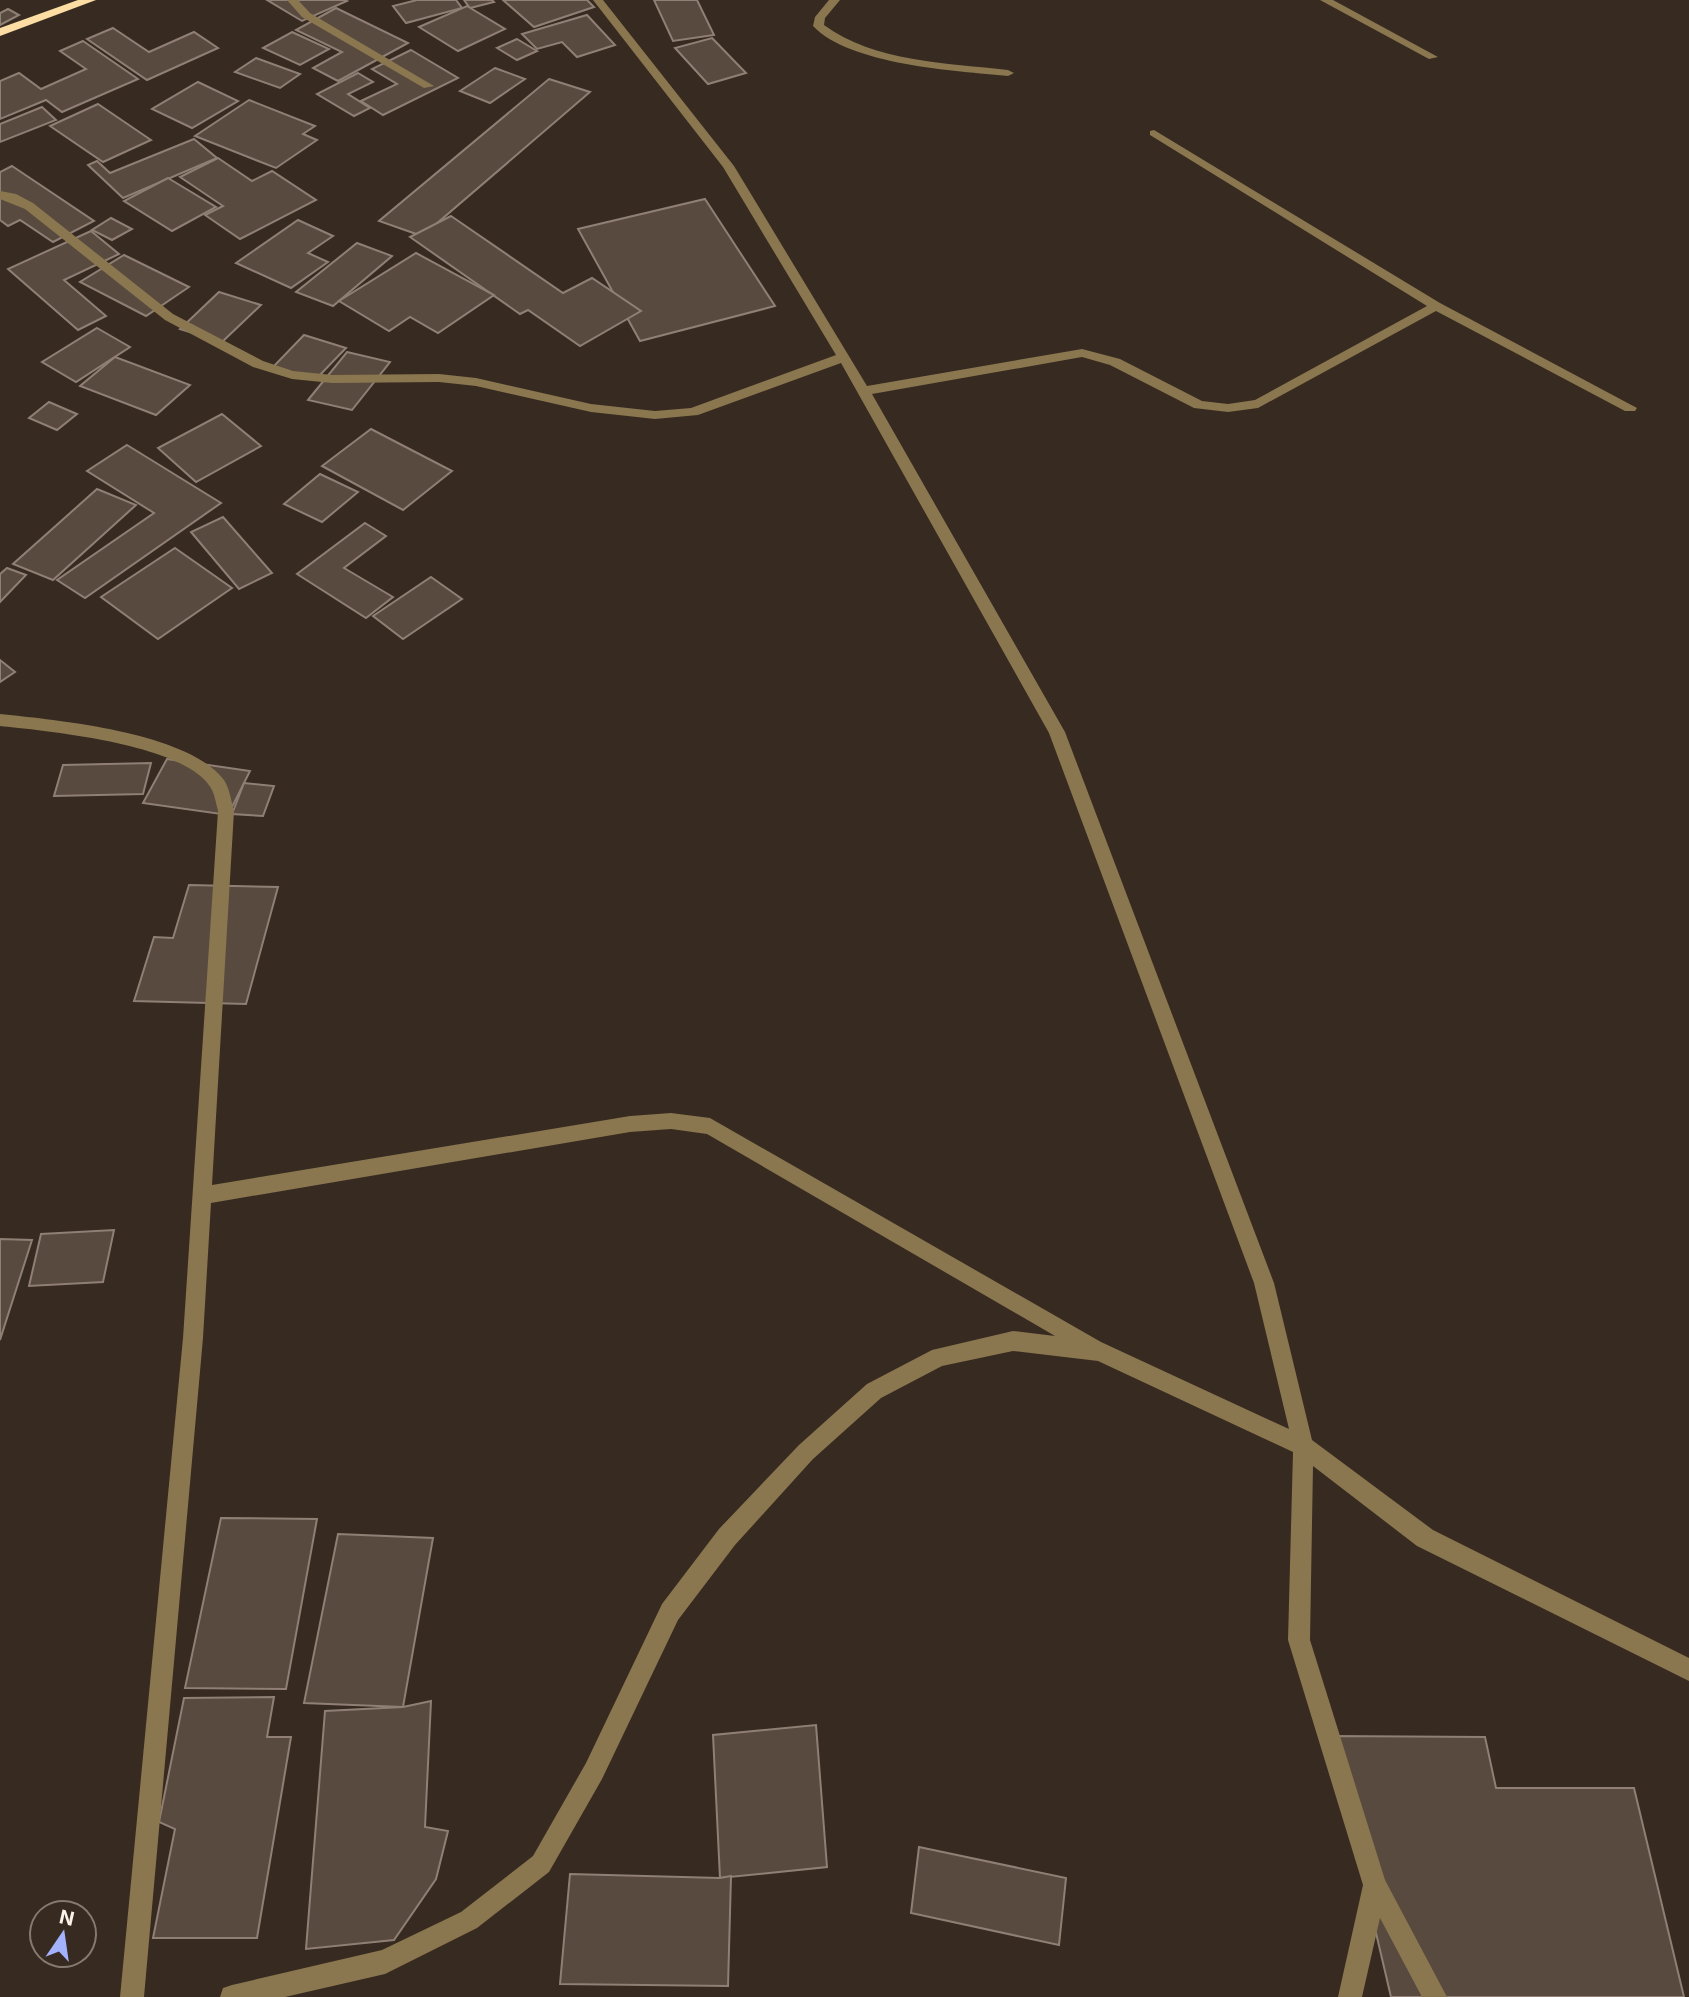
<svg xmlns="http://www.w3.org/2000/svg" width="1689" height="1997" font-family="Inter,sans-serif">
  <rect width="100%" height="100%" fill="#372a20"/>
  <g fill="#584a3f" stroke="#8f7f74" stroke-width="2">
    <path d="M267,0H345L347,1L302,21Z"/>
    <path d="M417,0H456L462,8L406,23L393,6Z"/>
    <path d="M464,0H492L494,2L470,8Z"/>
    <path d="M503,0H587L594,7L534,27Z"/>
    <path d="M654,0H697L714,35L673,41Z"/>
    <path d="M467,6L505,29L458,51L419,27Z"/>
    <path d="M336,8L408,43L338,81L313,68L342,52L296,30Z"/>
    <path d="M8,9L19,15L0,25V13Z"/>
    <path d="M587,15L615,45L577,57L562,42L537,49L522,34Z"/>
    <path d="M113,28L149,52L194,32L218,48L147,80L87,39Z"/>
    <path d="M292,32L329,49L300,65L263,48Z"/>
    <path d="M712,38L746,73L708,84L675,48Z"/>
    <path d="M517,39L537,51L517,60L497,48Z"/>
    <path d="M83,41L138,79L62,112L46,100L0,119V81L19,73L41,89L86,69L60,51Z"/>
    <path d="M411,50L458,78L383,115L361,101L397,84L372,69Z"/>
    <path d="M256,58L300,74L280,88L235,72Z"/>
    <path d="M495,68L525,79L490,103L460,91Z"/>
    <path d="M358,73L373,82L348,94L370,108L354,116L317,94Z"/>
    <path d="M549,79L590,92L422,236L379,221Z"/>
    <path d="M198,82L238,101L192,128L152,109Z"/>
    <path d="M249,100L315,126L303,134L317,140L276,168L195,136Z"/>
    <path d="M98,104L151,140L103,162L50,126Z"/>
    <path d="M42,107L56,120L0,142V124Z"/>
    <path d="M194,139L217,158L123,198L88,165L97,161L110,173Z"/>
    <path d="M218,158L252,181L272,171L316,200L240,239L205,215L223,206L180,177Z"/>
    <path d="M12,166L94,221L53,242L20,220L8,226L0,220V172Z"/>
    <path d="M168,178L216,207L172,231L124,201Z"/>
    <path d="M705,199L775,306L640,341L578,229Z"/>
    <path d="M451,216L563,293L592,278L641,311L580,346L528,310L520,314L410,237Z"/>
    <path d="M111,218L132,229L112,240L92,230Z"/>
    <path d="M298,220L333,236L308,253L328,262L291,288L236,263Z"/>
    <path d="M91,231L119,254L64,280L106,316L78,330L8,269Z"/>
    <path d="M357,243L392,256L333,306L296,292Z"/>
    <path d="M416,253L494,295L438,333L410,317L389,331L339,301Z"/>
    <path d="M124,255L189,287L146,316L80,282Z"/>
    <path d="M219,292L261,305L222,342L180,329Z"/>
    <path d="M97,328L130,347L76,382L42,362Z"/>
    <path d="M304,335L346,348L315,380L273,367Z"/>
    <path d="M347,352L390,362L352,410L308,400Z"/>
    <path d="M115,357L190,385L156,415L80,386Z"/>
    <path d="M49,402L77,414L57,430L29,418Z"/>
    <path d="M222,414L261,446L196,482L158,448Z"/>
    <path d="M371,429L452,471L403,510L322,466Z"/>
    <path d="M127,445L221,503L85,598L57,580L154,513L87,471Z"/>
    <path d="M320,474L358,492L322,522L284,504Z"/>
    <path d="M97,489L136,505L53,580L13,564Z"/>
    <path d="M223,517L272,573L239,589L191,532Z"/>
    <path d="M365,523L386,536L344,568L393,597L366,618L297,574Z"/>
    <path d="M175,548L232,588L158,639L101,597Z"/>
    <path d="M7,568L26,575L0,602V574Z"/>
    <path d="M431,577L462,599L403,639L373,616Z"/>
    <path d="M0,660L15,672L0,682Z"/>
    <path d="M167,759L250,771L228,815L143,803Z"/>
    <path d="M151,763L143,794L54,796L63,765Z"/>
    <path d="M244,783L274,786L263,816L232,814Z"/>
    <path d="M189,885L278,887L246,1004L134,1001L154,937L173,938Z"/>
    <path d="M114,1230L103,1282L29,1286L41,1234Z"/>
    <path d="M0,1239L32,1240L0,1340Z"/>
    <path d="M221,1518L317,1519L286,1689L185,1688Z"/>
    <path d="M338,1534L433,1538L403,1707L304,1703Z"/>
    <path d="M274,1697L267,1737H291L257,1938H153L175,1829L159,1822L184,1698Z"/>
    <path d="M431,1701L425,1827L448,1831L436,1879L394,1940L306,1949L325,1711L403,1707Z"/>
    <path d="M816,1725L827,1867L720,1878L713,1735Z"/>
    <path d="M1330,1736L1485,1737L1496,1788H1634L1684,1997H1391Z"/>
    <path d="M919,1847L1066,1878L1059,1945L911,1913Z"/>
    <path d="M570,1874L720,1878L731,1876L728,1986L560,1984Z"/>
  </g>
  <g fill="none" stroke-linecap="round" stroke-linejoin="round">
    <g fill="#8a764f" fill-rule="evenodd">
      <path d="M287,0H298L310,13L434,86L424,88L302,17Z"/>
      <path d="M593,0H603L734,166L867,386L1082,349L1120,359L1202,401L1228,404L1255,400L1427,306L1150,135V131L1154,130L1440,303L1637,408L1635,411H1625L1436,311L1258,408L1228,412L1194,408L1110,365L1082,357L872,394L1065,732L1274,1283L1312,1440L1433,1530L1689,1658V1681L1417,1546L1313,1466L1310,1640L1385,1880L1447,1997H1422L1380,1918L1362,1997H1338L1363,1885L1288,1640L1293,1452L1098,1361L1013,1351L942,1366L881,1398L813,1459L735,1545L678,1620L602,1779L549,1872L477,1928L385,1974L285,1997H220L223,1988L232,1985L382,1950L461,1912L533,1856L586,1763L662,1604L719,1529L799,1445L867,1384L932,1350L1013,1331L1055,1336L707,1134L671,1129L630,1132L211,1203L203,1338L144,1997H120L183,1338L218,811C216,804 215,796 212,790C189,744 47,731 0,726V714C57,720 188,732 224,780C230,789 231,801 234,811L212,1185L630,1116L671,1113L710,1118L1101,1342L1289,1429L1254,1283L1049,733L841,363L698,415L655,419L591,412L476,386L439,382L332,383L292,379L253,367L165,320L25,209L0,199V191L16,194L33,203L173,314L263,361L293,371L332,375L439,374L476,378L591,404L655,411L691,408L836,355L723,167Z"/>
      <path d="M829,0H840L825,18L824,25C874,62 948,63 1008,70L1014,73L1008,76C956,71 850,65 813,26L815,17Z"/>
      <path d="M1320,0H1333L1438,57L1429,59Z"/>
    </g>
    <path fill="#fcdea5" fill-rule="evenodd" d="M78,0H96L0,36V28Z"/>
  </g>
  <g transform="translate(63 1934) rotate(13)"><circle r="33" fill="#372a20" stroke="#857a72" stroke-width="2"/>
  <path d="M0-5L12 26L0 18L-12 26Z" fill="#a2b2fd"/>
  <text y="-10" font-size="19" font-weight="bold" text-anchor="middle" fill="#fbf2ec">N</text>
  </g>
</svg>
